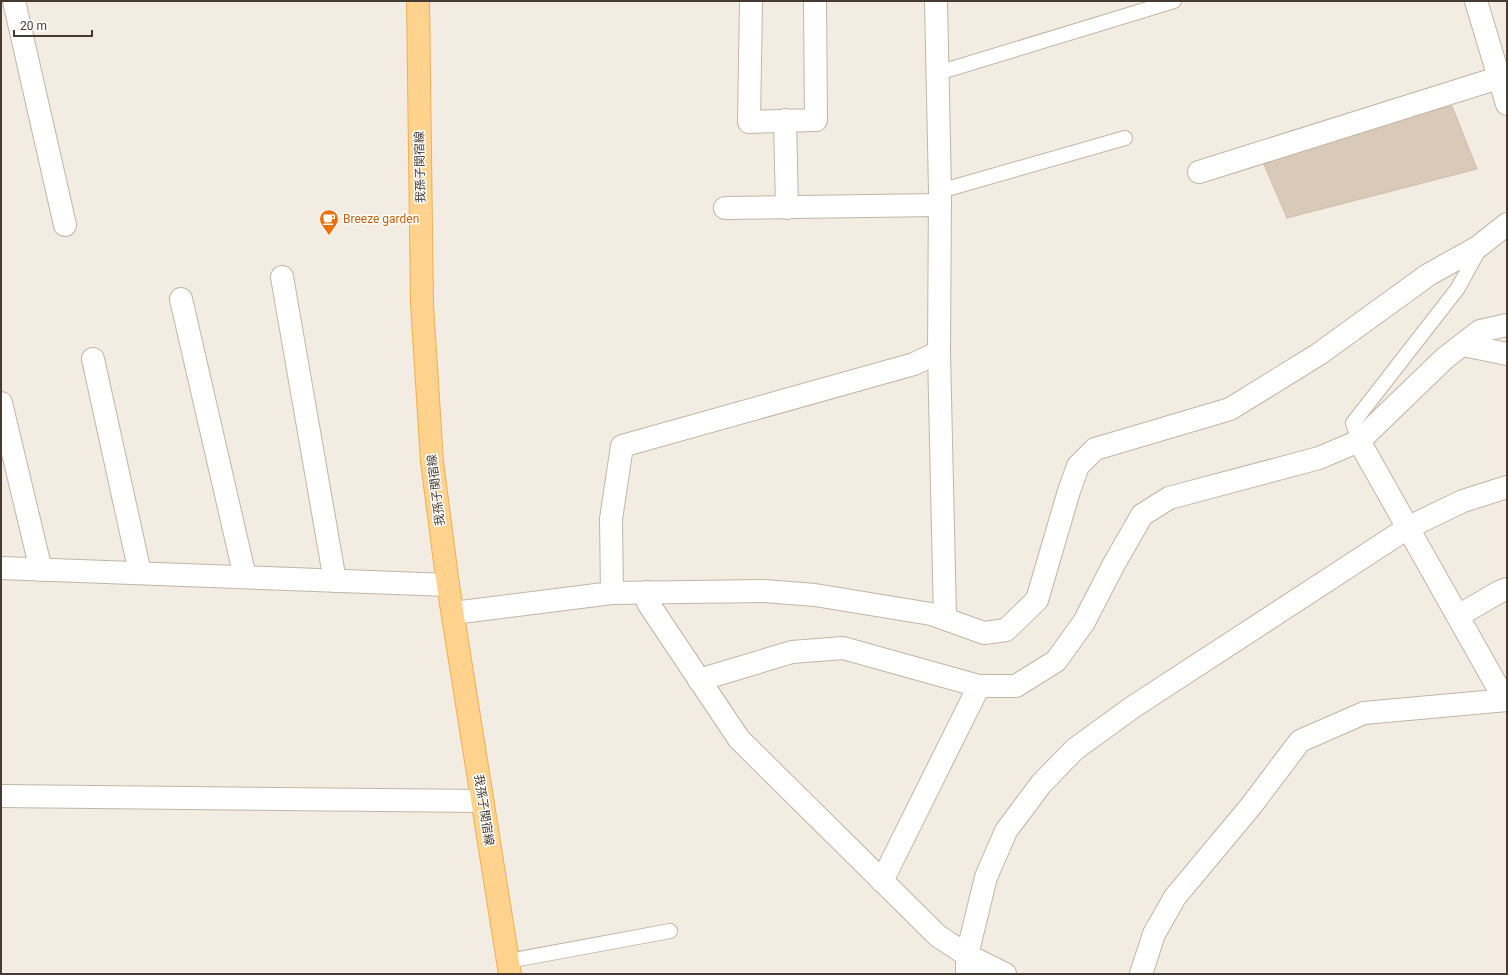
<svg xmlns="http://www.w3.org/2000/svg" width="1508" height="975" font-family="Roboto,'Noto Sans JP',sans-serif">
  <rect width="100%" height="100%" fill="#f3ece2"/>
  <path fill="#d9c9b9" stroke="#d1bda8" d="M1452,106L1477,169L1287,218L1262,160L1356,129Z"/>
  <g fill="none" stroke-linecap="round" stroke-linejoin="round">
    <g stroke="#c2b5a6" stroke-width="16">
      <g id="service">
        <path d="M938,73L1174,1"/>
        <path d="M940,191L1125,138"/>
        <path d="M1359,441L1353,423L1458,288L1481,246"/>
        <path d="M508,961L670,931"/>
      </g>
    </g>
    <g stroke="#c2b5a6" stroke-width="24">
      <g id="minor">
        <path d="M14,1L65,225"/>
        <path d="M751,1L749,122L816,120L815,1"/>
        <path d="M1476,1L1507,104"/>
        <path d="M785,120L787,208"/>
        <path d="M1199,172L1498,78"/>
        <path d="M725,208L940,205"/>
        <path d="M282,277L335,581"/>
        <path d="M181,299L245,577"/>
        <path d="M1463,345L1507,354"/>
        <path d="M939,352L945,618"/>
        <path d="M93,359L140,573"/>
        <path d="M1,403L41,570"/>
        <path d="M1359,441L1505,700"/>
        <path d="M1,568L448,585"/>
        <path d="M647,592L648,603L739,739L938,936L967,955L1005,974"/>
        <path d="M612,593L611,519L622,446L914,364L939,352L940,191L936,1"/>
        <path d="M453,613L612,593L764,591L815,595L931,614L984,633L1006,630L1037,600L1069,491L1078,466L1095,449L1230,409L1319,354L1428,275L1478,247L1507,224"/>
        <path d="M1458,616L1499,592L1507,589"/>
        <path d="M699,680L792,652L843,648L979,686H1016L1056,661L1084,622L1114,564L1142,515L1169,498L1319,458L1359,441L1445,358L1480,331L1507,325"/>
        <path d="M1,796L482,801"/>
        <path d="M882,881L979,686"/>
        <path d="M1141,974L1154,934L1175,897L1251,806L1300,741L1364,713L1507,700"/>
      </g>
    </g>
    <g stroke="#c2b5a6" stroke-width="24">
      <path id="tertiary" d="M967,974V955L986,877L1006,831L1041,784L1075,749L1133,707L1409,527L1463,501L1507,487"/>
    </g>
    <g stroke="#f0af53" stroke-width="24">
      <path id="primary" d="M418,1L422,304L432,462L448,585L510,974"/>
    </g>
    <use href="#service" stroke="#fff" stroke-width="14"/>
    <use href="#minor" stroke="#fff" stroke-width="22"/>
    <use href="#tertiary" stroke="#fff" stroke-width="22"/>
    <use href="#primary" stroke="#ffd38e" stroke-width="22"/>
  </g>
  <defs>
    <g id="cafe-pin" transform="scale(1)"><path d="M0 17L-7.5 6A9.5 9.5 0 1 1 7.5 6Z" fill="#e8710a" stroke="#fff"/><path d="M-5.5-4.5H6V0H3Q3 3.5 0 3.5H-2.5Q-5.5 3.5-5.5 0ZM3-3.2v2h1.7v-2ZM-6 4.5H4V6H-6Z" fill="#fff"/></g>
  </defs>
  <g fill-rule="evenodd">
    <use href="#cafe-pin" x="329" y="219"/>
  </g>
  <g text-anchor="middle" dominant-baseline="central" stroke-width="3" stroke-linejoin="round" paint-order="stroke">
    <g font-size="12" fill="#453b32" stroke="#fff">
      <text transform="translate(420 167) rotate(-91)">我孫子関宿線</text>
      <text transform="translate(436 490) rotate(-97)">我孫子関宿線</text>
      <text transform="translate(484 810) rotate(81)">我孫子関宿線</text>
    </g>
    <g font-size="12" fill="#c56008" stroke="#fff" text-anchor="start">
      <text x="343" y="219">Breeze garden</text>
    </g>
  </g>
  <rect width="1508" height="975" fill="none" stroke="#453b32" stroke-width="4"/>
  <path d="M14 30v6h78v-6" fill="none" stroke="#453b32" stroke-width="2"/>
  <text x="20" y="30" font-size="12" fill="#453b32" stroke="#ffffff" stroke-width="3" paint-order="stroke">20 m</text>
</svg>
